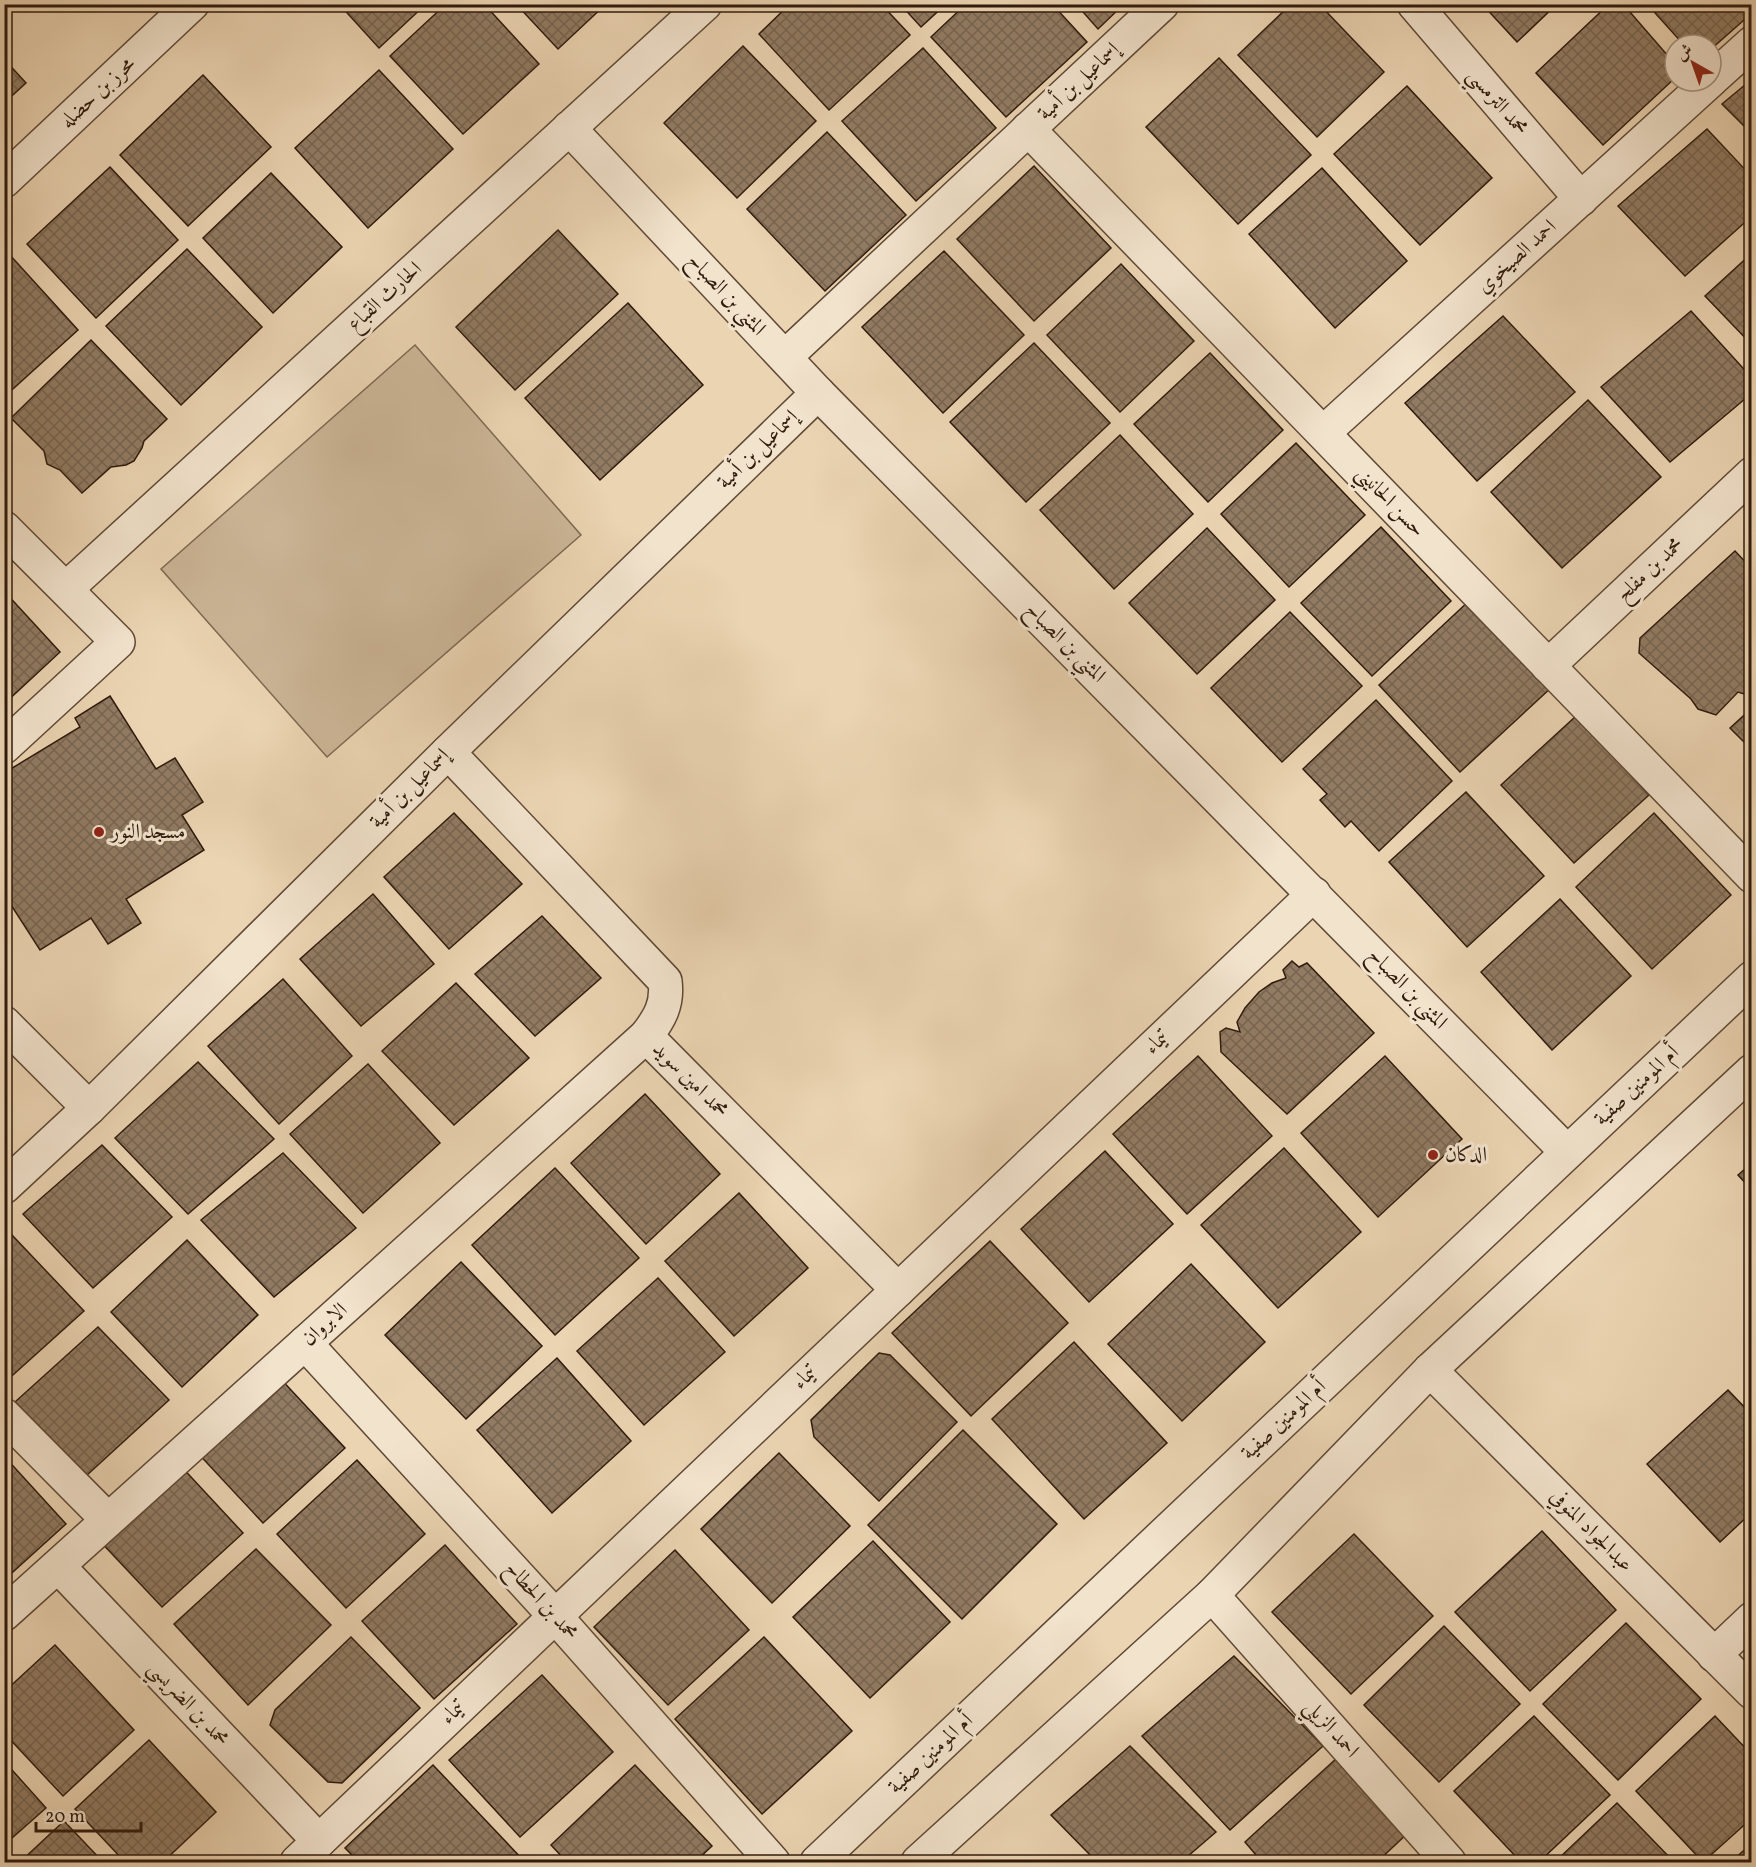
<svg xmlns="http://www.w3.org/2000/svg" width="1756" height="1867" font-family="Vollkorn,Amiri,serif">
  <defs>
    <pattern id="building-cross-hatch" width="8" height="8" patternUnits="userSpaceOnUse" patternTransform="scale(1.5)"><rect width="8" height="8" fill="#917b63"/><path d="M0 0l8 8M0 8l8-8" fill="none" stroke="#776450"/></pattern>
  </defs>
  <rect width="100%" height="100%" fill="#ebd4b2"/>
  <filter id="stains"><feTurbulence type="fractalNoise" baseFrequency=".00333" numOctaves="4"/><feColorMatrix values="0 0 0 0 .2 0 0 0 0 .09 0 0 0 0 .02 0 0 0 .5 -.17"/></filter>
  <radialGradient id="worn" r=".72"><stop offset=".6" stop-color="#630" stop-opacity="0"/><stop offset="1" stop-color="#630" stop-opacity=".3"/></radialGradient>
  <path fill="#cbb596" stroke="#7e6852" stroke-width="1.5" d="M415,345L581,535L327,757L161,569Z"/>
  <g fill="url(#building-cross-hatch)" stroke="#301b0d" stroke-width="1.5">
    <path d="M339,4H426L379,48Z"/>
    <path d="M446,4H484L539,64L463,134L390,56Z"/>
    <path d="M516,4H606L558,49Z"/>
    <path d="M790,4H881L910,35L829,110L759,34Z"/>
    <path d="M900,4H946L921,27Z"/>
    <path d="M966,4H1052L1087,42L1006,117L931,37Z"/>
    <path d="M1076,4H1124L1098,29Z"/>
    <path d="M1291,4H1319L1384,72L1317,137L1238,55Z"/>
    <path d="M1482,4H1557L1517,42Z"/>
    <path d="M1609,4H1623L1675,64V78L1603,145L1536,73Z"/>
    <path d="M1647,4H1752V13L1711,49V45H1684Z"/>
    <path d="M743,46L816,121L737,198L664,123Z"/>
    <path d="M923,48L996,128L916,201L842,121Z"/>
    <path d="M1219,58L1311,155L1238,224L1146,127Z"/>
    <path d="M4,59L26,83L4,103Z"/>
    <path d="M379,70L453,149L368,228L295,148Z"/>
    <path d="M203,75L271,147L188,226L120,155Z"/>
    <path d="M1752,79V134L1722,104Z"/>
    <path d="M1407,86L1492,178L1420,245L1334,154Z"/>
    <path d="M1707,129L1752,177V216L1685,276L1618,206Z"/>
    <path d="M827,132L906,215L825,291L747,209Z"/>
    <path d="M1034,166L1111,248L1034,321L957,239Z"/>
    <path d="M110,167L178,240L96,318L27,244Z"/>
    <path d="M1322,168L1407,261L1335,328L1249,234Z"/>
    <path d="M271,173L342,247L273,313L203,238Z"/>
    <path d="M558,230L618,294L515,390L456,327Z"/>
    <path d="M187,249L262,327L181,405L106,326Z"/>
    <path d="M944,251L1024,335L943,413L862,327Z"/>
    <path d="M1752,253V345L1705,296Z"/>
    <path d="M9,254L78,330L4,397V258Z"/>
    <path d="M1121,264L1194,341L1120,412L1047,335Z"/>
    <path d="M628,303L703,385L600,480L525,398Z"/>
    <path d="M1691,311L1752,378V393L1670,462L1601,387Z"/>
    <path d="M1503,316L1575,392L1477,481L1405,403Z"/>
    <path d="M91,340L167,419L144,441L142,448L134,461L126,465L111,467L82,493L60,470L47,464L44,451L11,418Z"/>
    <path d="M1034,343L1110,423L1026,502L950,422Z"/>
    <path d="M1210,353L1283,430L1208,502L1134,424Z"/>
    <path d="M1588,400L1661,477L1562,568L1491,492Z"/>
    <path d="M1120,435L1193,514L1114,589L1040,510Z"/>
    <path d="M1296,443L1365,515L1289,587L1221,514Z"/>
    <path d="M1381,527L1451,601L1372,676L1301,603Z"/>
    <path d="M1207,528L1275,600L1197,674L1129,603Z"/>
    <path d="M1735,551L1752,569V687L1744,694L1738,692L1716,715L1698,709L1691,699L1639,653L1640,638Z"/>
    <path d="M4,591L60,652L4,704Z"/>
    <path d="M1471,599L1553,686L1460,772L1379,685Z"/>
    <path d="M1290,612L1362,686L1282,762L1211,688Z"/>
    <path d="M110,696L156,769L175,758L203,802L182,815L204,850L126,899L141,923L108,944L91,918L40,950L4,894V773L80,727L75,718Z"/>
    <path d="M1376,700L1452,781L1379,851L1351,821L1345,827L1320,800L1327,794L1303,769Z"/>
    <path d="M1752,708V750L1730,728Z"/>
    <path d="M1576,716L1649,795L1574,863L1501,785Z"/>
    <path d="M1466,792L1544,876L1467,947L1389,862Z"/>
    <path d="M454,813L522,884L449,949L384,877Z"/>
    <path d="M1654,813L1731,895L1652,969L1576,887Z"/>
    <path d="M373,894L434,964L361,1026L300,959Z"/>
    <path d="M1560,899L1631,976L1552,1050L1481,972Z"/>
    <path d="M542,916L601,978L535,1036L475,974Z"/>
    <path d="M1292,961L1299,967L1307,963L1374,1033L1287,1114L1221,1052L1220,1032L1226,1028L1240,1032L1237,1022L1245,1008L1259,992L1272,983L1286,978L1283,970Z"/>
    <path d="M283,979L352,1056L279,1124L208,1046Z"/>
    <path d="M456,983L529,1058L454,1125L382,1051Z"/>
    <path d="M1198,1056L1272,1136L1187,1214L1113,1134Z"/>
    <path d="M1385,1056L1462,1139L1378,1217L1301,1133Z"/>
    <path d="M198,1062L274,1139L188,1214L115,1138Z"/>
    <path d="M368,1064L440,1143L363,1213L290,1134Z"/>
    <path d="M645,1094L720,1174L646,1244L571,1163Z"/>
    <path d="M102,1145L172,1217L93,1288L23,1214Z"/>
    <path d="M1284,1148L1361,1232L1278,1308L1201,1225Z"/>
    <path d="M1105,1151L1173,1224L1089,1302L1021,1229Z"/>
    <path d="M283,1153L356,1228L274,1297L201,1220Z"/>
    <path d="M1752,1163V1190L1738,1175Z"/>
    <path d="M555,1168L639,1258L555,1335L472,1245Z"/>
    <path d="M739,1193L808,1268L734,1336L665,1261Z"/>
    <path d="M12,1235L84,1311L5,1382L4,1241Z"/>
    <path d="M187,1240L258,1315L182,1387L111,1312Z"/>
    <path d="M990,1241L1068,1323L971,1416L892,1333Z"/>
    <path d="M461,1262L542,1346L466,1419L385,1335Z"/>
    <path d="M1191,1264L1265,1342L1182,1421L1108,1344Z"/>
    <path d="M658,1278L725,1352L644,1425L577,1351Z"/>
    <path d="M98,1327L169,1400L86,1476L15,1402Z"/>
    <path d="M1074,1342L1167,1443L1084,1519L992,1419Z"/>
    <path d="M879,1353L890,1355L957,1422L879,1501L814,1437L811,1420Z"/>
    <path d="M557,1358L631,1441L552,1513L477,1430Z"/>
    <path d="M277,1375L345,1448L263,1523L195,1450Z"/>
    <path d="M1728,1390L1752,1415V1512L1720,1542L1647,1464Z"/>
    <path d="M963,1430L1057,1524L962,1619L868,1525Z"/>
    <path d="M779,1453L850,1526L772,1603L701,1529Z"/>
    <path d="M4,1456L66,1524L4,1580Z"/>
    <path d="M357,1460L425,1534L346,1608L277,1534Z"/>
    <path d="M178,1463L243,1533L162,1607L97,1538Z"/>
    <path d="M1542,1531L1616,1610L1530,1691L1455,1612Z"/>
    <path d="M1354,1534L1433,1616L1351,1694L1272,1612Z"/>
    <path d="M873,1541L950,1622L870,1698L793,1617Z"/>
    <path d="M445,1545L517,1624L434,1699L362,1621Z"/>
    <path d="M256,1549L331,1625L248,1705L174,1624Z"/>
    <path d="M675,1550L749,1630L668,1705L594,1627Z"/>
    <path d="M1626,1623L1701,1699L1618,1780L1543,1704Z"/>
    <path d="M1444,1626L1520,1704L1439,1782L1364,1705Z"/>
    <path d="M351,1637L420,1708L342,1783L328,1782L270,1725L275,1710Z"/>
    <path d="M764,1637L852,1731L762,1814L675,1719Z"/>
    <path d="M55,1645L134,1730L63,1796L4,1733V1692Z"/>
    <path d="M1234,1656L1323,1746L1230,1830L1142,1736Z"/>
    <path d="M542,1675L613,1752L520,1837L449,1760Z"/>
    <path d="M1534,1716L1610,1795L1539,1862H1521L1454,1791Z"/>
    <path d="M1715,1716L1752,1755V1818L1703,1862L1636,1791Z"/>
    <path d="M149,1740L216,1812L163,1862H125L75,1809Z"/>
    <path d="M1130,1746L1216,1832L1181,1862H1097L1051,1815Z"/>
    <path d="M1338,1757L1409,1832L1377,1862H1262L1245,1842Z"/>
    <path d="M4,1761L46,1808L4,1845Z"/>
    <path d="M433,1765L525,1862H359L345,1848Z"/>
    <path d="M635,1765L712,1846L695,1862H567L551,1845Z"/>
    <path d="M1617,1803L1674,1862H1555Z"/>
    <path d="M64,1821L103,1862H20Z"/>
    <path d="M1752,1843V1862H1731Z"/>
  </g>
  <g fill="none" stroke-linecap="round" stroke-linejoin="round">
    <g stroke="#5f4936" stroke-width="36">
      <g id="minor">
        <path d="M1414,4L1581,199"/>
        <path d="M1711,80L1752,43"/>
        <path d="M569,128L818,393L1567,1152"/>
        <path d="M1028,129L1752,876"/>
        <path d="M4,181L192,4"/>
        <path d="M785,357L1162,4"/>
        <path d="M1323,433L1710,81"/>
        <path d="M4,528L118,642L4,747"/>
        <path d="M66,589L705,4"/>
        <path d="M1548,666L1752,474"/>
        <path d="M448,752L665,981C668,1004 660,1018 646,1036L898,1290"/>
        <path d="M4,1023L89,1108"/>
        <path d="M4,1187L89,1108L448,752L818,393"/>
        <path d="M305,1343L555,1616L773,1862"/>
        <path d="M1430,1370L1752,1692"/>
        <path d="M4,1415L108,1520"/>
        <path d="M58,1566L319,1841"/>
        <path d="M1212,1595L1449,1862"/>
        <path d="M4,1614L646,1036"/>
        <path d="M1714,1655L1752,1619"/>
        <path d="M297,1862L1314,894"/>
        <path d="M817,1862L1752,978"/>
        <path d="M918,1862L1212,1595L1430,1370L1752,1071"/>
      </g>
    </g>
    <use href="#minor" stroke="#f2e3cd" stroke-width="33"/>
  </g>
  <g fill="#8f2418" stroke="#f2e3cd" stroke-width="2">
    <circle cx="99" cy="832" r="6"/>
    <circle cx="1433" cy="1155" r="6"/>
  </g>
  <g text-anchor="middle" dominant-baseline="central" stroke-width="6" stroke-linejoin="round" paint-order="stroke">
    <g font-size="21" fill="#301b0d" stroke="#f2e3cd">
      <text transform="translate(1079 82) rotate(-43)">إسماعيل بن أمية</text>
      <text transform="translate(98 93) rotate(-43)">محرز بن حضله</text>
      <text transform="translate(1497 102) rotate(49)">محمد الترمسي</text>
      <text transform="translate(1517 257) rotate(-42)">احمد الصيخوي</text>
      <text transform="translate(726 295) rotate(47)">المثني بن الصباح</text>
      <text transform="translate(385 297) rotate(-42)">الحارث القباع</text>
      <text transform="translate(758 450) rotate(-44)">إسماعيل بن أمية</text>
      <text transform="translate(1390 502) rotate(46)">حسن الحانيني</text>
      <text transform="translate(1650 570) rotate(-43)">محمد بن مفلح</text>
      <text transform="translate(1065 643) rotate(45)">المثني بن الصباح</text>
      <text transform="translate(410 789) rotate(-45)">إسماعيل بن أمية</text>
      <text transform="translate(1407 989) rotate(46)">المثني بن الصباح</text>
      <text transform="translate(1157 1043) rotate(-44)">تيماء</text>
      <text transform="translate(690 1080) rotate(45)">محمد امين سويد</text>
      <text transform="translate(1637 1086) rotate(-43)">أم المومنين صفية</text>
      <text transform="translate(325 1325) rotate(-42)">الابروان</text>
      <text transform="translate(805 1378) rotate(-44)">تيماء</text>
      <text transform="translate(1284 1420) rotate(-43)">أم المومنين صفية</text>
      <text transform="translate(1591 1531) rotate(45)">عبدالجواد المنوفي</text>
      <text transform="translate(541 1601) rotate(48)">محمد بن الحطاح</text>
      <text transform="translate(188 1704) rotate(47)">محمد بن الضريسي</text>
      <text transform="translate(453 1713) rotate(-44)">تيماء</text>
      <text transform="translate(1331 1729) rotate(48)">احمد الزيلي</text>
      <text transform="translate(931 1754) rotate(-43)">أم المومنين صفية</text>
    </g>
    <g font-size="21" fill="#301b0d" stroke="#f2e3cd" text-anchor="start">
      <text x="111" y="832">مسجد النور</text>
      <text x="1445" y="1155">الدكان</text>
    </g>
  </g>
  <rect width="1756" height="1867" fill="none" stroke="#ebd4b2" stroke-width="24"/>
  <rect x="6" y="6" width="1744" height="1855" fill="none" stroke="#301b0d" stroke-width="3"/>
  <rect x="12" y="12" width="1732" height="1843" fill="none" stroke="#301b0d" stroke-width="1.5"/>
  <g transform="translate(1693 63) rotate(320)"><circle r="28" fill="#f2e3cd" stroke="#a49380" stroke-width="1.5"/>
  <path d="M0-4.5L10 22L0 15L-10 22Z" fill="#8f2418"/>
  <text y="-9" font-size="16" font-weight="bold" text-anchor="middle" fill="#301b0d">ش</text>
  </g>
  <path d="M36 1822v9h105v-9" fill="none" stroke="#301b0d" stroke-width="3"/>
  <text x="45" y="1822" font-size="18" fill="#301b0d" stroke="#f2e3cd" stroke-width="4.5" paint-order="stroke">20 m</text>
  <rect width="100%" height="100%" filter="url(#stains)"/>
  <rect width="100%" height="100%" fill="url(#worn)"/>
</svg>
